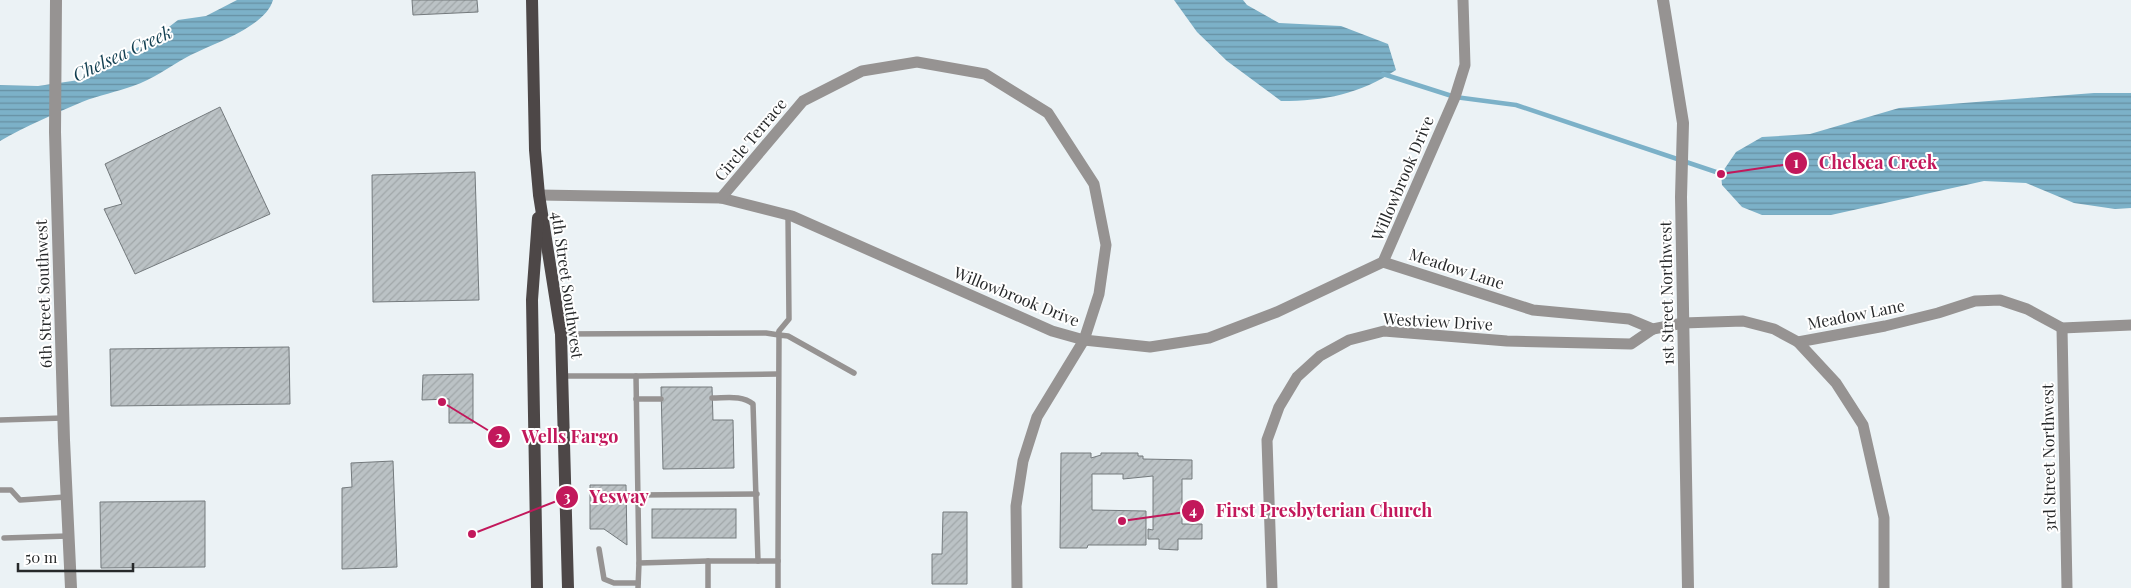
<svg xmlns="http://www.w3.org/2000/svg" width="2131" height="588" font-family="'Playfair Display',serif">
  <defs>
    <pattern id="water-rules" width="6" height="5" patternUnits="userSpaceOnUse" patternTransform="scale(1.25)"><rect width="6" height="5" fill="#7cb1c8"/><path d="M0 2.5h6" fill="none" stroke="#6690a3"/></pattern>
    <pattern id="building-hatch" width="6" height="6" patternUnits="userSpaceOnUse" patternTransform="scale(1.25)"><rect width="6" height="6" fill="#bbc2c5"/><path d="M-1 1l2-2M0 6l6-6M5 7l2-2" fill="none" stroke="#a1a7a9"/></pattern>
  </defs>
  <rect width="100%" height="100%" fill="#ebf2f5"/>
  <g fill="url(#water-rules)">
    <path d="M237,0H273C265,28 211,44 187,57C169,67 153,79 133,86C117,92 99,95 82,102C54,114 26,126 0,141V85L38,86L79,80L116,57L148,43L178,20L206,16Z"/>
    <path d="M1174,0H1243L1247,5L1279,23L1341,26L1388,44L1396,70C1360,94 1325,101 1281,101L1227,61L1197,32Z"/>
    <path d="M2094,93H2131V208L2115,209L2074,203L2026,183L1984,181L1831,215H1762L1742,207L1722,185L1721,174L1736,152L1762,137L1810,134L1899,108Z"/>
  </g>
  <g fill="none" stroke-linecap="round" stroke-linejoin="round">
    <path stroke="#7cb1c8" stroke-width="4.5" d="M1383,74L1455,97L1516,105L1725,175"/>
  </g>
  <g fill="url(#building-hatch)" stroke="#747a7d">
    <path d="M412,0H477L478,12L413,15Z"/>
    <path d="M220,107L270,214L135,274L104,209L122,204L105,164Z"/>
    <path d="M475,172L479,300L373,302L372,175Z"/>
    <path d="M289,347L290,404L111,406L110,349Z"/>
    <path d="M473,374V423H449V399L422,400L423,375Z"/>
    <path d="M661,387H712L713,420H733L734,468L663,469Z"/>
    <path d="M1061,453H1091V458L1101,455V453H1138V456H1143V459L1192,460V479H1182V524H1202V539H1178V550L1159,549V539H1148V529L1153,530V476L1123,479V474H1092V510L1146,511V545H1088L1087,548H1060Z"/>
    <path d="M393,461L397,567L342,569V488L352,487L351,463Z"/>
    <path d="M590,485H626L627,545L604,529H590Z"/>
    <path d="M205,501V567L101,568L100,502Z"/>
    <rect x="652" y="509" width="84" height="29"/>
    <path d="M943,512H967V584H932V554H942Z"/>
  </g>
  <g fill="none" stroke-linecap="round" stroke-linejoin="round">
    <g stroke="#969392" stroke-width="5.5">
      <path d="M561,334L766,333L779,335V331L789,319L788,215"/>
      <path d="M563,376H636L639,563"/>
      <path d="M636,376L778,374"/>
      <path d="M712,398C727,398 742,395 753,404L758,561"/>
      <path d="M636,399H661"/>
      <path d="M0,420L63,418"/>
      <path d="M0,490H11L20,500L66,497"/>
      <path d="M638,495L757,494"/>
      <path d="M4,538L68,536"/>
      <path d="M599,549L604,579L614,583H638"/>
      <path d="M778,561L779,335L788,336L854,373"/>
      <path d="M638,588L639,563L708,561"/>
      <path d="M708,588V561H778V588"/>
    </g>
    <g stroke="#969392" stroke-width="11">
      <path d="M539,195L721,198L792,216L1052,331L1084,340L1150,347L1209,338L1277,312L1383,262L1455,97L1465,65L1463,0"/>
      <path d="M721,198L803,101L862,71L917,62L985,74L1048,113L1094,184L1106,245L1099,294L1084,340L1037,417L1023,461L1016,506L1017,588"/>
      <path d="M1383,262L1533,310L1629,319L1653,329L1683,323L1743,321L1774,329L1798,342L1885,326L1938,313L1975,301L2000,300L2027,309L2062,328L2131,325"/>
      <path d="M2062,328L2067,588"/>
      <path d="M1798,342L1836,383L1863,425L1884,518V588"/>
      <path d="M1272,588L1267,440L1279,407L1297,377L1320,356L1349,340L1384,331L1507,341L1631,344L1653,329"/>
    </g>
    <g stroke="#969392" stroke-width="12">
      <path d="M56,0L55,132L64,440L71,588"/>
      <path d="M1663,0L1683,123L1681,197L1688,588"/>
    </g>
    <g stroke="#4d4747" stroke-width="12">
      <path d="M532,0L535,150L539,195L561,334L568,588"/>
      <path d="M537,588L532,300L538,218"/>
    </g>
  </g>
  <g text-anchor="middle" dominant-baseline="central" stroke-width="4" stroke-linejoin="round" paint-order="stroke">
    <g font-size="16" fill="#27292a" stroke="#fff">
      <text transform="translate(750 139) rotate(-50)">Circle Terrace</text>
      <text transform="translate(1402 178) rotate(-67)">Willowbrook Drive</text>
      <text transform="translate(1457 268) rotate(18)">Meadow Lane</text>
      <text transform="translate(568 285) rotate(82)">4th Street Southwest</text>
      <text transform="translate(1666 293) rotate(-91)">1st Street Northwest</text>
      <text transform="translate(43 294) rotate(-92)">6th Street Southwest</text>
      <text transform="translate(1017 296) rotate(22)">Willowbrook Drive</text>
      <text transform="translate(1856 314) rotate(-11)">Meadow Lane</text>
      <text transform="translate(1438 321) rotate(3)">Westview Drive</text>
      <text transform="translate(2048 458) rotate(-91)">3rd Street Northwest</text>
    </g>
    <g font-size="18" font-style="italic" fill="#123f51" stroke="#fff">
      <text transform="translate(122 53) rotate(-25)">Chelsea Creek</text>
    </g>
  </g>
  <path fill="none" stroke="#c2185b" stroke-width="2" d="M1721 174L1796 163M442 402L499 437M472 534L567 497M1122 521L1193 511"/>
  <g fill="#c2185b" stroke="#fff" stroke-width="2">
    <circle cx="1721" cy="174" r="5"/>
    <circle cx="442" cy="402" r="5"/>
    <circle cx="472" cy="534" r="5"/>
    <circle cx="1122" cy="521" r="5"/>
    <circle cx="1796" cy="163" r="12"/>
    <circle cx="499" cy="437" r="12"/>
    <circle cx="567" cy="497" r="12"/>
    <circle cx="1193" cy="511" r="12"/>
  </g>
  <g font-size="15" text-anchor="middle" font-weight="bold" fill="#fff">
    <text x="1796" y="168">1</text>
    <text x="499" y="442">2</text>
    <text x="567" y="502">3</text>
    <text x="1193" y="516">4</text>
  </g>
  <g font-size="18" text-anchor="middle" font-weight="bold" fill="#c2185b" stroke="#fff" stroke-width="4" stroke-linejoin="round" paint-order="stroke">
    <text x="1878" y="169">Chelsea Creek</text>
    <text x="570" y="443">Wells Fargo</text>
    <text x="619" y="503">Yesway</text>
    <text x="1324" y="517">First Presbyterian Church</text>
  </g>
  <path d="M18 563v8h115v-8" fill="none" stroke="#27292a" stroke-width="2.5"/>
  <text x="25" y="563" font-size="15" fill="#27292a" stroke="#ffffff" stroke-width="4" paint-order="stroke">50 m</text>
</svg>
